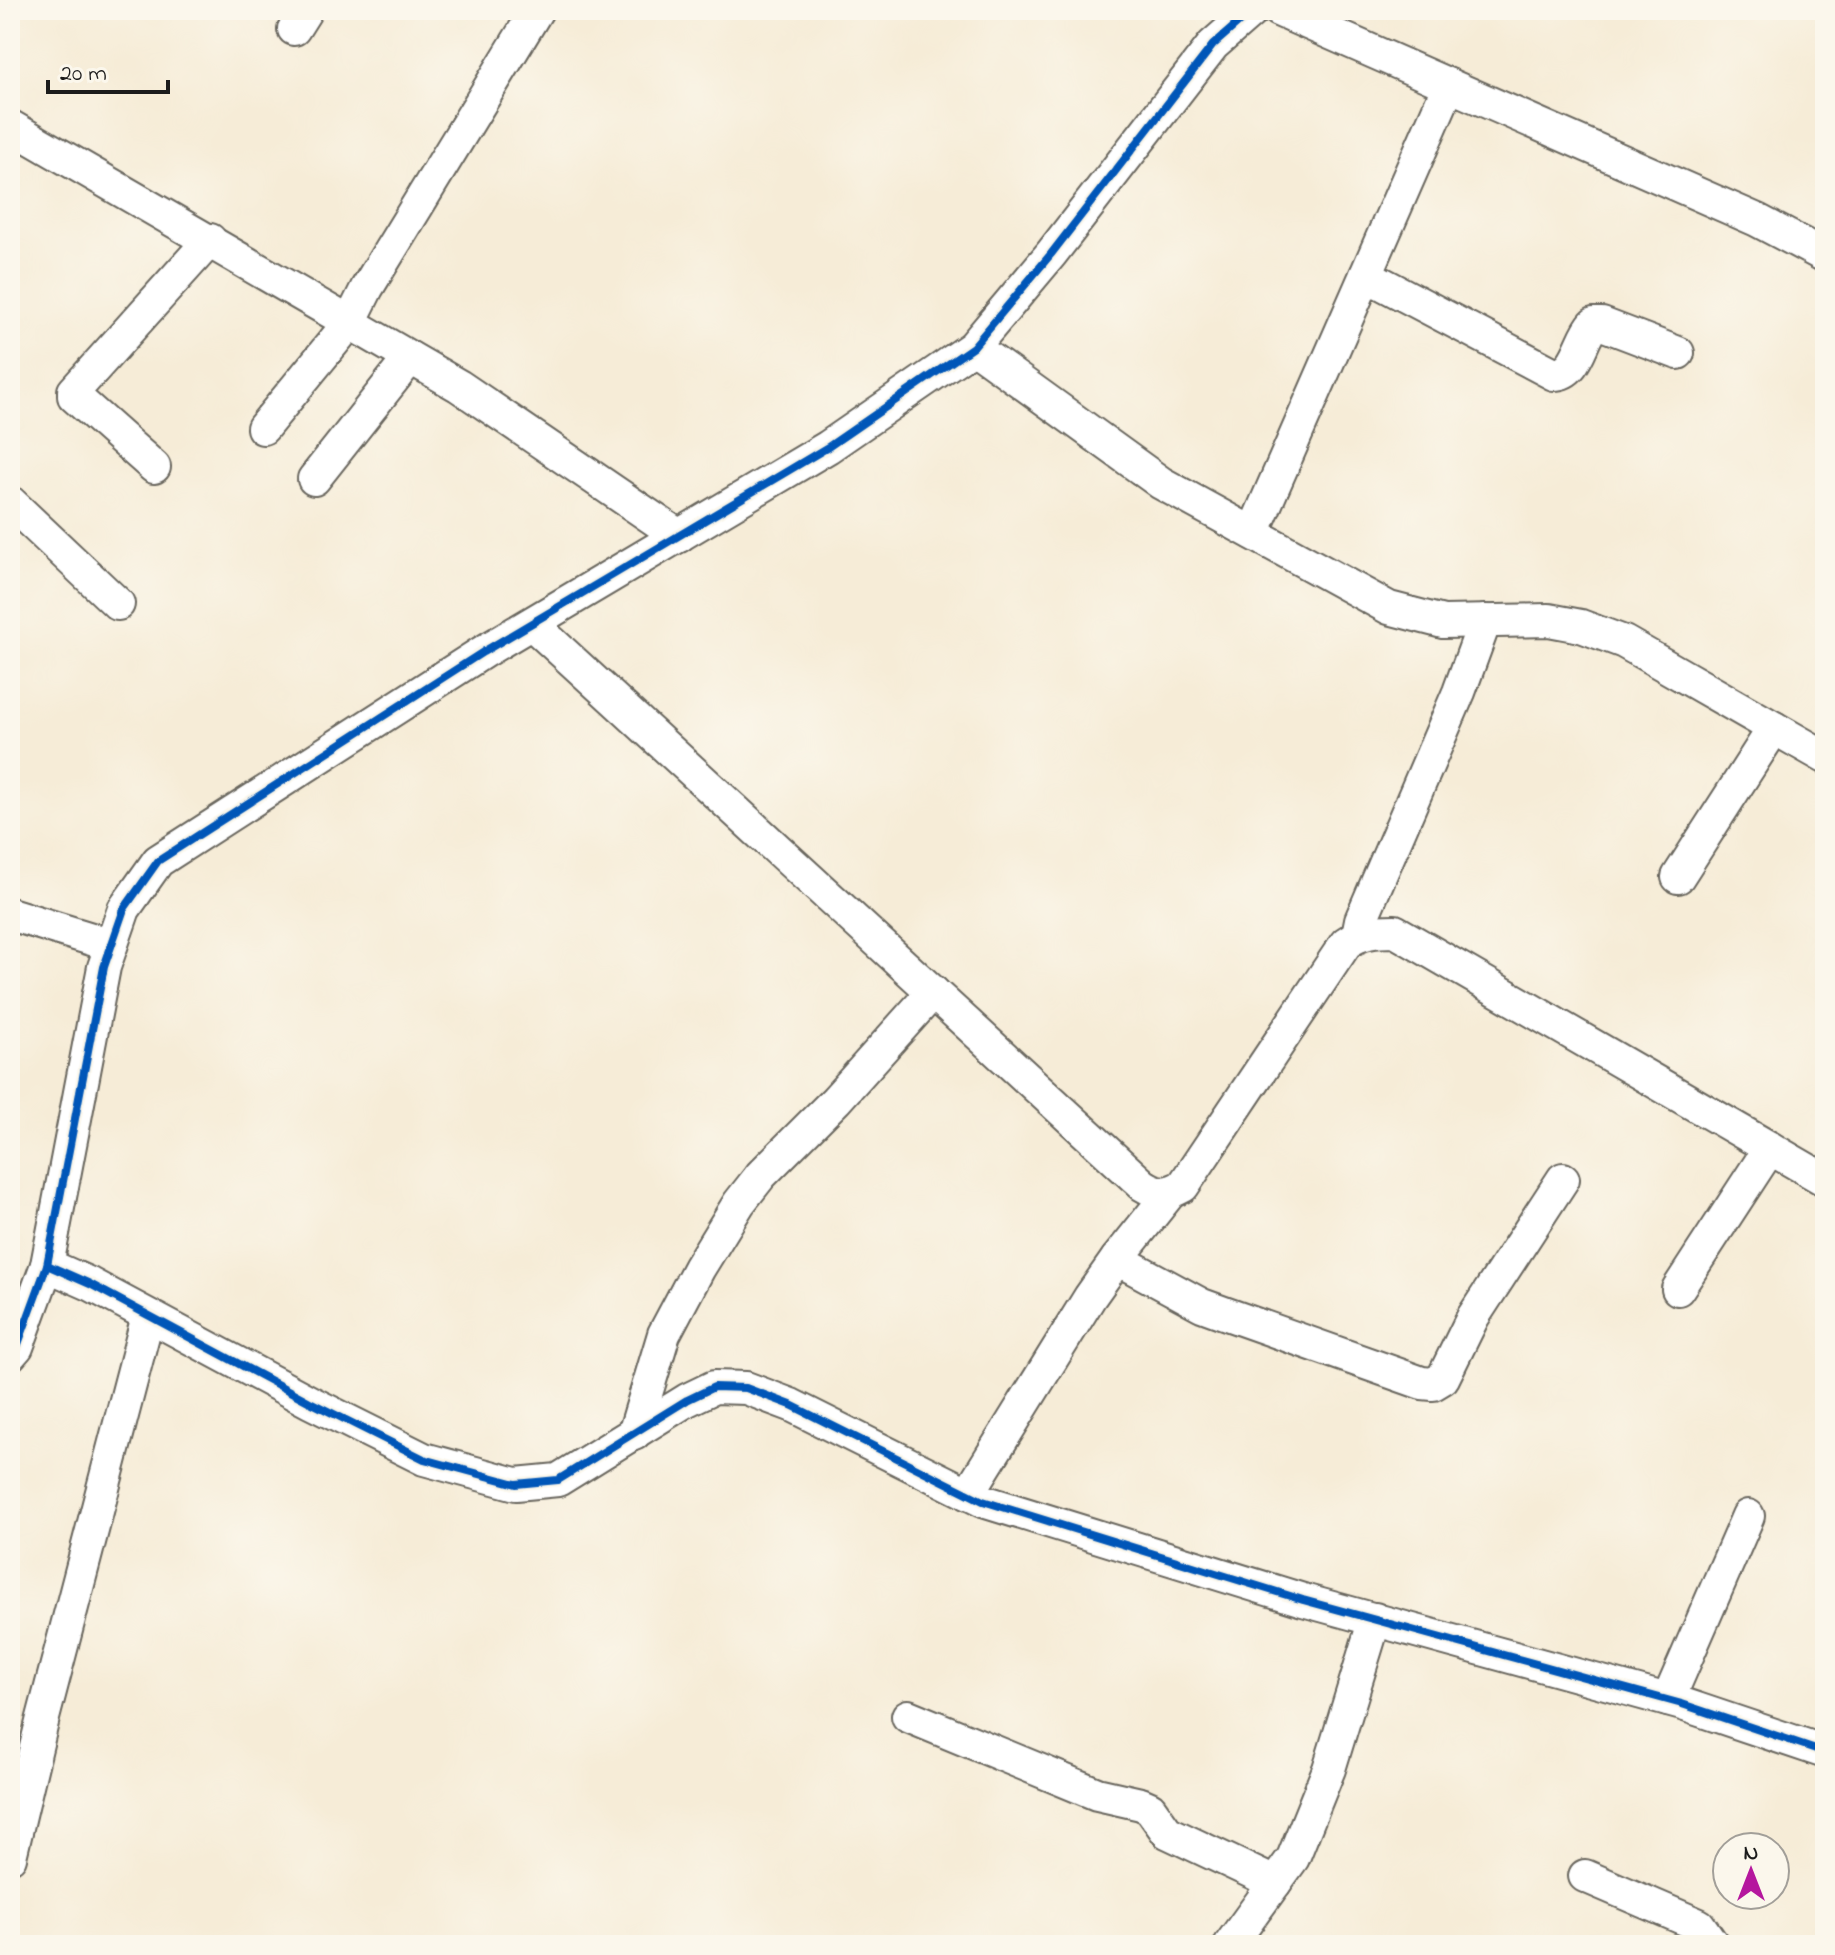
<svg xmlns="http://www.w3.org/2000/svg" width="1835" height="1955" font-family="'Indie Flower',sans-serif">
  <rect width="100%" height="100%" fill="#fbf7ec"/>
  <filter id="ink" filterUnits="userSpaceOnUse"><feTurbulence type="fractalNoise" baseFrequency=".0125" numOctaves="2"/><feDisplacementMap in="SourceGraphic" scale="16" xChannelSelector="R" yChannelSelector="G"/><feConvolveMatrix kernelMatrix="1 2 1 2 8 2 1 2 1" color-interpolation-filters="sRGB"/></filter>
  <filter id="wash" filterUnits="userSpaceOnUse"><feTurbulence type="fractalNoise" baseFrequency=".006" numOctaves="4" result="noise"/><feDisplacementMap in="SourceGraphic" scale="32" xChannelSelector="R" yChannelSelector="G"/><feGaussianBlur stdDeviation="1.8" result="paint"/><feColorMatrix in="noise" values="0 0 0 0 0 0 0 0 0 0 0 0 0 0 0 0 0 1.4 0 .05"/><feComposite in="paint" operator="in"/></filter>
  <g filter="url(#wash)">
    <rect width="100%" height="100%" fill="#f6ecd7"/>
  </g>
  <g filter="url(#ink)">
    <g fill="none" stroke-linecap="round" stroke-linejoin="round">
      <g stroke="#68655d" stroke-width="36">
        <g id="street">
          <path d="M1278,10L1757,220L1825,256"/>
          <path d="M294,29L306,10"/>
          <path d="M10,126L459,386L679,536"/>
          <path d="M1366,275L1554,374C1578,374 1580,339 1594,324H1602L1678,353"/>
          <path d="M973,347L1161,483L1389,608L1443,622L1549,620L1581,626L1624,642L1825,757"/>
          <path d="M263,428L350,322L367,288L537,10"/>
          <path d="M154,467L74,396V391L210,240"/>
          <path d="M314,479L410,358"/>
          <path d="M10,502L118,604"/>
          <path d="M1253,533L1449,85"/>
          <path d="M532,624L1143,1185C1159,1195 1167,1195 1183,1186L1346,943C1362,932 1375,931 1395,931L1825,1180"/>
          <path d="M1678,877L1774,728"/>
          <path d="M10,914L111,945"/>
          <path d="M1358,935L1361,920L1459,692L1485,621"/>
          <path d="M1117,1259L1202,1305L1224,1313L1422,1383L1433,1384L1443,1378L1473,1317L1563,1179"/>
          <path d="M47,1265L90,1284L310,1402L424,1459L516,1484L558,1480L687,1400L714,1387L746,1388L791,1405L983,1501L1303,1600L1682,1704L1825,1752"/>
          <path d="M1678,1289L1770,1148"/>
          <path d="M10,1355L17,1347L47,1265L104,967L124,909L158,861L483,652L828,447L973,347L1051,254L1213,45L1253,10"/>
          <path d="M634,1434L664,1334L699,1268L739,1203L761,1175L836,1100L933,992"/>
          <path d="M968,1494L1090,1297L1117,1259L1169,1194"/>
          <path d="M1668,1700L1748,1516"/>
          <path d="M908,1716L1097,1794L1141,1804L1150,1808L1167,1832L1275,1883"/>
          <path d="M10,1857L43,1718L148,1316"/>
          <path d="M1585,1876L1699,1925L1713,1945"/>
          <path d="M1230,1945L1293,1858L1329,1769L1375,1619"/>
        </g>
      </g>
      <use href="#street" stroke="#fff" stroke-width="32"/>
      <g stroke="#fbf7ec" stroke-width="13">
        <g id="cycleway">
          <path d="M47,1265L90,1284L310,1402L424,1459L516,1484L558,1480L687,1400L714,1387L746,1388L791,1405L983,1501L1303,1600L1682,1704L1825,1752"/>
          <path d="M10,1355L17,1347L47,1265L104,967L124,909L158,861L483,652L828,447L973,347L1051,254L1213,45L1253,10"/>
        </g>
      </g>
      <use href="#cycleway" stroke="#0057b8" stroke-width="8"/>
    </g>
  </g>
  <rect width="1835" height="1955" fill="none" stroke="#fbf7ec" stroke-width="40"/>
  <g transform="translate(1751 1871)"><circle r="38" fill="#fbf7ec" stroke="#a29f99" stroke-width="2"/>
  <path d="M0-6L14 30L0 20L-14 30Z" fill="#b5179e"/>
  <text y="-12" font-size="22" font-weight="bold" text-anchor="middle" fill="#1c1c1c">N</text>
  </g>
  <path d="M48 80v12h120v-12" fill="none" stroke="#1c1c1c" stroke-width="4"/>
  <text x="60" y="80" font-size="24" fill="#1c1c1c" stroke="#fbf7ec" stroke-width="6" paint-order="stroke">20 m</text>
</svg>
